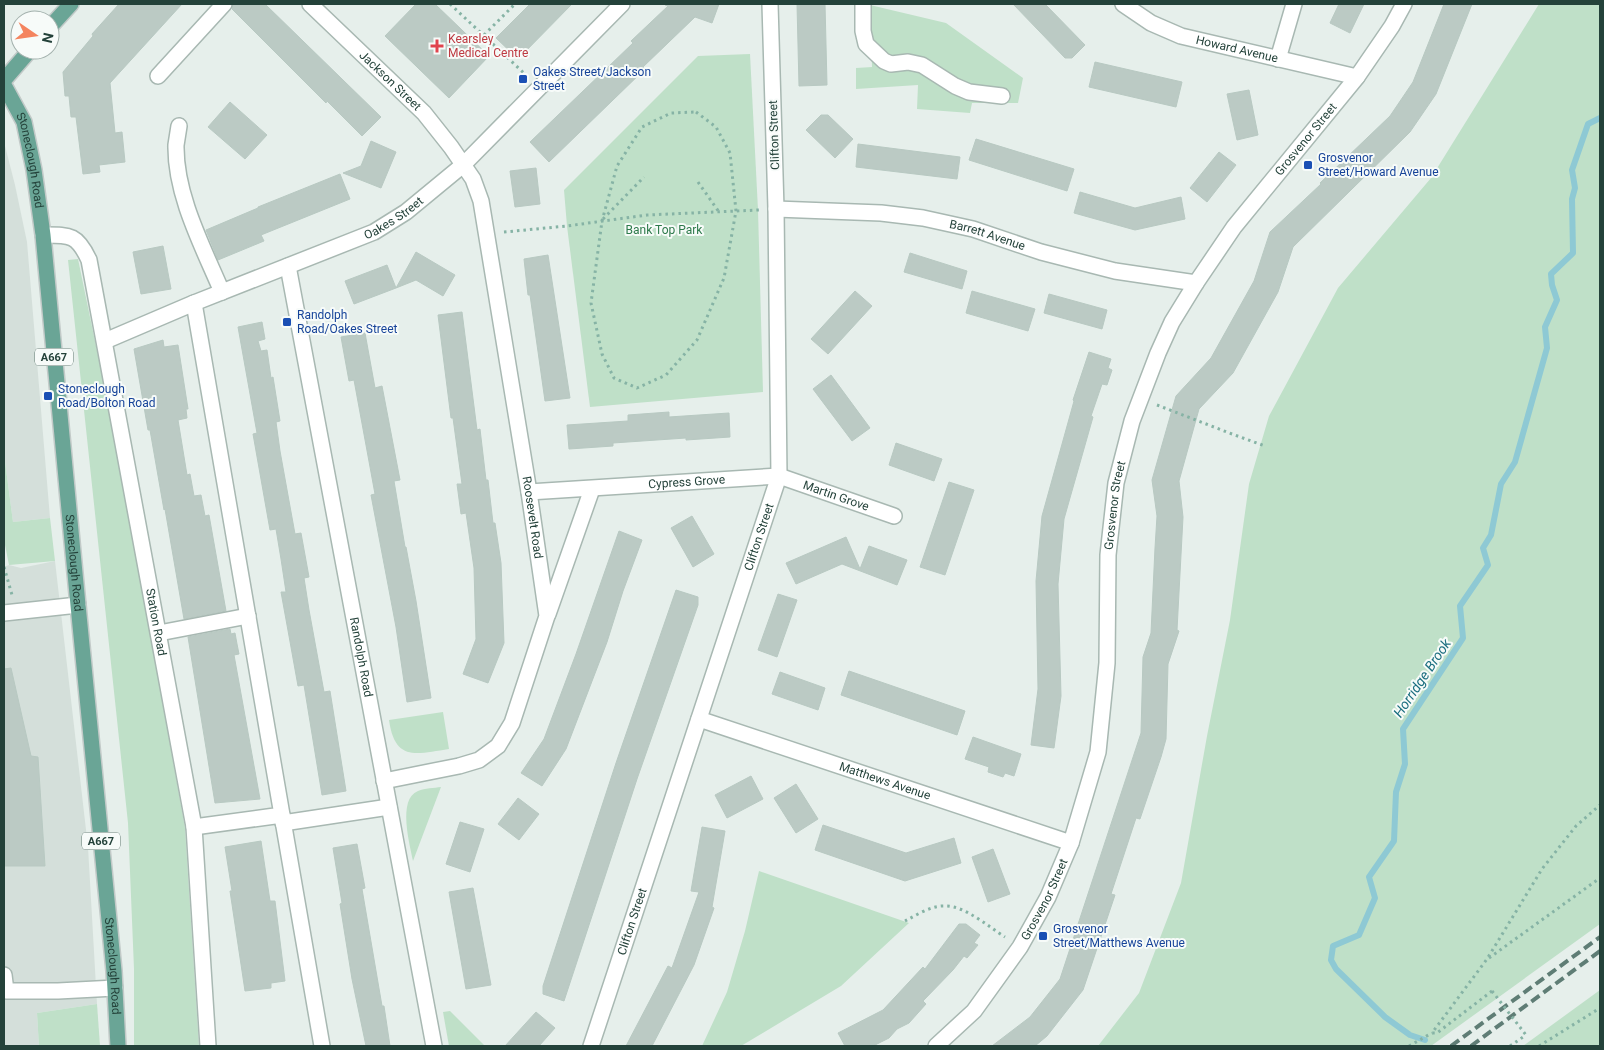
<svg xmlns="http://www.w3.org/2000/svg" width="1604" height="1050" font-family="Roboto,sans-serif">
  <rect width="100%" height="100%" fill="#e6efeb"/>
  <g fill="#d4dfda">
    <path d="M4,142L15,185L27,242L50,518L13,522L4,454Z"/>
    <path d="M55,561L88,847L97,1004L37,1013L39,1046H4V567L9,565L21,568Z"/>
  </g>
  <g fill="#bfe0c8">
    <path d="M1539,4H1600V924L1431,1046H1098L1139,993L1181,883L1207,736L1230,620L1249,484L1269,416L1338,288L1431,178Z"/>
    <path d="M870,5L946,23L1023,78L1018,103H972L970,113L917,109L918,85L856,89V68L872,67Z"/>
    <path d="M750,54L758,210L763,392L590,407L567,226L564,190L698,56Z"/>
    <path d="M78,259L115,438L185,828L199,1046H134V969L128,823L68,260Z"/>
    <path d="M4,454L13,522L50,518L55,561L9,565L4,540Z"/>
    <path d="M443,712L449,749C416,754 395,762 389,720Z"/>
    <path d="M441,787L413,861C410,845 397,799 418,791C425,788 434,788 441,787Z"/>
    <path d="M759,871L909,923L841,986L741,1046H702L727,992L745,931Z"/>
    <path d="M1600,990V1046H1523Z"/>
    <path d="M97,1004L100,1046H39L37,1013Z"/>
    <path d="M450,1011L485,1046H449L443,1012Z"/>
  </g>
  <g fill="none" stroke-linecap="round" stroke-linejoin="round">
    <path stroke="#8ec9d4" stroke-width="6" d="M1425,1040L1410,1035L1385,1017L1336,969L1331,960L1333,946L1359,935L1375,898L1369,877L1394,841L1396,792L1405,764L1403,729L1463,638L1460,606L1488,565L1483,548L1491,535L1501,484L1515,462L1547,348L1545,327L1557,300L1552,285L1551,274L1573,253L1572,199L1575,188L1572,170L1588,124L1600,118"/>
  </g>
  <g fill="#bbcac4" stroke="#b8c9c2">
    <path d="M119,4H182L110,83L115,133L122,132L125,162L99,165L100,172L83,174L76,117H71L69,96H65L63,72L93,36L92,34Z"/>
    <path d="M233,4H265L381,117L362,136L327,101L326,103L232,9Z"/>
    <path d="M416,4H435L489,56L449,98L385,36Z"/>
    <path d="M530,4H572L518,59L496,38Z"/>
    <path d="M665,4H719L712,23L695,17L643,67L645,69L549,162L530,142L633,43L631,41L668,6L665,5Z"/>
    <path d="M797,4H825L827,85L799,86Z"/>
    <path d="M1013,4H1045L1085,45L1072,58H1065Z"/>
    <path d="M1339,4H1364L1350,33L1330,23Z"/>
    <path d="M1444,4H1472L1436,94L1410,132L1293,247L1278,292L1233,373L1199,409L1179,481L1183,517L1177,630L1179,631L1168,664L1166,739L1161,757L1140,819L1136,818L1111,894L1115,895L1083,990L1047,1036L1035,1046H992L1030,1017L1060,979L1141,733L1143,657L1151,633L1155,548L1157,516L1152,480L1176,396L1211,358L1254,281L1270,232L1321,184L1320,183L1390,116L1413,82Z"/>
    <path d="M1095,62L1182,82L1176,107L1089,87Z"/>
    <path d="M1249,90L1258,135L1237,140L1227,94Z"/>
    <path d="M230,102L267,135L245,159L208,127Z"/>
    <path d="M821,115H828L853,139L835,158L806,130Z"/>
    <path d="M976,139L1074,169L1067,191L969,160Z"/>
    <path d="M371,141L396,152L381,188L343,173L361,166Z"/>
    <path d="M858,144L960,157L957,179L856,167Z"/>
    <path d="M1219,152L1236,165L1207,202L1190,188Z"/>
    <path d="M536,168L540,204L515,207L510,171Z"/>
    <path d="M340,174L350,199L261,235L264,241L218,260L206,230L258,208V207Z"/>
    <path d="M1080,192L1135,208L1181,197L1185,219L1135,230L1074,213Z"/>
    <path d="M163,246L171,289L141,294L133,252Z"/>
    <path d="M416,252L455,275L443,296L416,280L396,288Z"/>
    <path d="M910,253L967,271L962,289L904,272Z"/>
    <path d="M548,255L570,398L545,401L530,295H528L524,259Z"/>
    <path d="M387,265L396,288L354,304L345,281Z"/>
    <path d="M855,291L872,306L828,354L811,339Z"/>
    <path d="M972,291L1035,309L1028,331L966,313Z"/>
    <path d="M1049,294L1107,310L1102,329L1044,313Z"/>
    <path d="M462,312L477,430L480,429L486,480H488L493,523H495L501,563L504,643L488,683L463,674L476,639L474,568L466,513L461,514L457,484H462L453,418H451L438,315Z"/>
    <path d="M262,322L265,339L258,341L261,351L267,350L271,378L273,377L280,421L276,422L280,451L295,534L301,533L309,577L304,578L309,610L324,692L330,691L346,791L322,795L304,685L298,686L289,636L281,592H286L281,559L276,529L270,530L253,434L257,433L238,327Z"/>
    <path d="M365,333L375,388L382,386L400,480L394,481L405,547H406L416,601L431,698L407,702L396,627L371,495L375,494L354,380L349,381L341,337Z"/>
    <path d="M163,340L164,347L178,345L188,409H186L187,418L178,420L187,475L190,474L194,496L201,495L205,516L209,515L226,611L184,619L165,509L164,510L150,430H148L134,349Z"/>
    <path d="M1089,352L1111,359L1108,368L1112,370L1107,385L1102,384L1091,416L1093,417L1064,519L1058,584L1061,696L1054,748L1031,745L1038,689L1036,581L1042,516L1074,401L1073,400Z"/>
    <path d="M831,375L870,428L852,441L813,389Z"/>
    <path d="M669,412V417L729,413L730,437L686,440V438L613,443V446L569,449L567,425L628,421V415Z"/>
    <path d="M896,443L942,459L934,481L889,465Z"/>
    <path d="M949,482L974,490L945,575L920,567Z"/>
    <path d="M692,516L714,554L693,567L671,528Z"/>
    <path d="M619,531L642,540L623,591L607,642L566,749L542,786L521,773L544,739L576,654Z"/>
    <path d="M846,537L860,569L869,546L907,560L897,585L842,564L796,584L786,563Z"/>
    <path d="M676,590L698,597V605L637,779L564,1001L543,994V986L616,763Z"/>
    <path d="M778,594L797,600L777,657L758,650Z"/>
    <path d="M230,629L231,634L235,633L237,644L239,654L234,655L260,799L215,803L188,637Z"/>
    <path d="M11,668L31,756L38,757L45,866H4V669Z"/>
    <path d="M849,671L965,711L957,735L841,695Z"/>
    <path d="M780,672L825,688L818,710L772,694Z"/>
    <path d="M973,737L1021,754L1014,776L1005,773L1003,777L988,772L989,767L965,759Z"/>
    <path d="M751,776L763,799L727,818L715,795Z"/>
    <path d="M796,784L818,819L796,833L774,798Z"/>
    <path d="M518,798L539,814L519,840L498,824Z"/>
    <path d="M460,822L484,829L470,872L446,864Z"/>
    <path d="M823,825L906,853L954,838L961,863L905,881L815,850Z"/>
    <path d="M702,827L725,831L712,907L714,908L694,965L652,1046H626L668,966L672,968L699,892L691,891Z"/>
    <path d="M261,841L270,901H275L285,981L271,983V988L245,991L230,891H232L225,847Z"/>
    <path d="M357,844L365,888L362,889L382,1006H384L390,1046H366L352,979L340,904L342,903L333,848Z"/>
    <path d="M993,849L1010,894L988,902L972,857Z"/>
    <path d="M473,888L491,985L466,989L449,892Z"/>
    <path d="M959,924H966L980,935L974,943L978,945L967,958L964,956L953,970L923,1001L926,1004L909,1023L897,1029L889,1038L873,1046H845L838,1033L883,1010L923,967L925,969Z"/>
    <path d="M536,1012L555,1028L539,1046H505Z"/>
  </g>
  <g fill="none" stroke-linecap="round" stroke-linejoin="round">
    <g stroke="#a8b8b2" stroke-width="18">
      <g id="minor">
        <path id="s1" d="M310,4L424,113L451,147L473,179L481,201L529,492L547,616L512,723L498,746L479,760L459,766L384,781"/>
        <path d="M863,4V31L866,44L884,61L891,64L908,62L922,65L955,86L969,92L1002,96"/>
        <path id="s2" d="M1123,4L1151,23L1181,36L1357,77"/>
        <path d="M1278,59L1294,4"/>
        <path d="M158,76L224,4"/>
        <path d="M179,126C178,132 177,139 176,145C175,195 203,247 222,292"/>
        <path id="s3" d="M776,209L881,213L923,218L973,229L1041,252L1115,271L1196,283"/>
        <path id="s4" d="M43,235C70,235 77,234 89,260L194,827L208,1046"/>
        <path id="s5" d="M288,266L434,1046"/>
        <path d="M194,303L282,815L194,827"/>
        <path id="s6" d="M105,341L194,303L374,232L406,212L463,165L622,4"/>
        <path id="s7" d="M529,492L779,476L894,516"/>
        <path d="M4,613L78,605"/>
        <path d="M548,614L592,489"/>
        <path d="M159,633L248,616"/>
        <path id="s8" d="M699,719L1071,843"/>
        <path d="M282,815L322,1046"/>
        <path d="M283,823L389,807"/>
        <path d="M4,975L6,991H58L115,988"/>
        <path id="s9" d="M591,1046L779,476L776,209L770,4"/>
        <path id="s10" d="M936,1046L974,1011L1020,947L1048,897L1071,843L1098,752L1107,663L1108,555L1116,483L1132,421L1158,353L1172,322L1196,283L1234,227L1357,77L1392,26L1404,4"/>
      </g>
    </g>
    <g stroke="#c2cac8" stroke-width="18">
      <g id="major">
        <path d="M50,27L71,4"/>
        <path d="M4,80L30,50"/>
        <path id="s11" d="M4,85L24,122L34,170L43,235L78,605L114,971L118,1046"/>
      </g>
    </g>
    <g stroke="#86b3a5" stroke-width="3" stroke-dasharray="2.5 4" stroke-linecap="butt">
      <path d="M450,4L526,75"/>
      <path d="M484,35L515,4"/>
      <path d="M696,112L716,127L730,153L736,211L724,278L697,340L666,375L637,388L614,378L602,354L591,303L602,221L617,166L642,127L671,113Z"/>
      <path d="M698,182L719,212"/>
      <path d="M603,219L644,177"/>
      <path d="M504,232L567,226L647,215L759,210"/>
      <path d="M1157,405L1232,434L1265,446"/>
      <path d="M4,567L12,595"/>
      <path d="M905,921C917,915 931,905 946,906C965,906 989,927 1005,937"/>
      <path d="M1489,958L1600,878"/>
      <path d="M1492,991L1437,1033H1432L1487,959L1542,869L1576,826L1600,805"/>
      <path d="M1409,1046L1432,1033"/>
      <path d="M1510,1046L1526,1035"/>
      <path d="M1539,1046L1600,1008"/>
    </g>
    <use href="#minor" stroke="#fff" stroke-width="15"/>
    <use href="#major" stroke="#6aa596" stroke-width="15"/>
    <g stroke="#5f7d75" stroke-width="4" stroke-dasharray="10 5" stroke-linecap="butt">
      <path d="M1451,1046L1600,937"/>
      <path d="M1471,1046L1600,951"/>
    </g>
    <path stroke="#86b3a5" stroke-width="3" stroke-dasharray="2.5 4" stroke-linecap="butt" d="M1492,991L1526,1035"/>
  </g>
  <path fill="#e0444e" stroke="#f7fbf9" stroke-width="2" d="M434.5 38.5h5v5h5v5h-5v5h-5v-5h-5v-5h5z"/>
  <g fill="#1a4fb4" stroke="#f7fbf9" stroke-width="2">
    <rect x="518" y="74" width="10" height="10" rx="2.5"/>
    <rect x="1303" y="160" width="10" height="10" rx="2.5"/>
    <rect x="282" y="317" width="10" height="10" rx="2.5"/>
    <rect x="43" y="391" width="10" height="10" rx="2.5"/>
    <rect x="1038" y="931" width="10" height="10" rx="2.5"/>
  </g>
  <g text-anchor="middle" dominant-baseline="central" stroke-width="4" stroke-linejoin="round" paint-order="stroke">
    <g fill="#f7fbf9" stroke="#637a73" stroke-width="1">
      <rect x="35" y="348.5" width="38" height="17" rx="4"/>
      <rect x="82" y="832.5" width="38" height="17" rx="4"/>
    </g>
    <g font-size="11" font-weight="bold" fill="#24423a">
      <text x="54" y="357">A667</text>
      <text x="101" y="841">A667</text>
    </g>
    <g font-size="12" fill="#be3a42" stroke="#f7fbf9" text-anchor="start">
      <text x="448" y="39">Kearsley<tspan x="448" dy="14">Medical Centre</tspan></text>
    </g>
    <g font-size="12" fill="#24423a" stroke="#f7fbf9">
      <text stroke="none"><textPath href="#s2" startOffset="124">Howard Avenue</textPath></text>
      <text stroke="none"><textPath href="#s1" startOffset="111">Jackson Street</textPath></text>
      <text transform="translate(774 135) rotate(-92)">Clifton Street</text>
      <text stroke="none"><textPath href="#s10" startOffset="1009">Grosvenor Street</textPath></text>
      <text stroke="none"><textPath href="#s11" startOffset="81">Stoneclough Road</textPath></text>
      <text stroke="none"><textPath href="#s6" startOffset="314">Oakes Street</textPath></text>
      <text stroke="none"><textPath href="#s3" startOffset="214">Barrett Avenue</textPath></text>
      <text stroke="none"><textPath href="#s7" startOffset="158">Cypress Grove</textPath></text>
      <text stroke="none"><textPath href="#s7" startOffset="311">Martin Grove</textPath></text>
      <text stroke="none"><textPath href="#s10" startOffset="589">Grosvenor Street</textPath></text>
      <text stroke="none"><textPath href="#s1" startOffset="584">Roosevelt Road</textPath></text>
      <text stroke="none"><textPath href="#s9" startOffset="536">Clifton Street</textPath></text>
      <text stroke="none"><textPath href="#s11" startOffset="486">Stoneclough Road</textPath></text>
      <text stroke="none"><textPath href="#s4" startOffset="426">Station Road</textPath></text>
      <text stroke="none"><textPath href="#s5" startOffset="398">Randolph Road</textPath></text>
      <text stroke="none"><textPath href="#s8" startOffset="196">Matthews Avenue</textPath></text>
      <text stroke="none"><textPath href="#s10" startOffset="184">Grosvenor Street</textPath></text>
      <text stroke="none"><textPath href="#s9" startOffset="131">Clifton Street</textPath></text>
      <text stroke="none"><textPath href="#s11" startOffset="891">Stoneclough Road</textPath></text>
    </g>
    <g font-size="12" fill="#164399" stroke="#f7fbf9" text-anchor="start">
      <text x="533" y="72">Oakes Street/Jackson<tspan x="533" dy="14">Street</tspan></text>
      <text x="1318" y="158">Grosvenor<tspan x="1318" dy="14">Street/Howard Avenue</tspan></text>
      <text x="297" y="315">Randolph<tspan x="297" dy="14">Road/Oakes Street</tspan></text>
      <text x="58" y="389">Stoneclough<tspan x="58" dy="14">Road/Bolton Road</tspan></text>
      <text x="1053" y="929">Grosvenor<tspan x="1053" dy="14">Street/Matthews Avenue</tspan></text>
    </g>
    <g font-size="12" fill="#2d7a4b" stroke="#f7fbf9">
      <text x="664" y="230">Bank Top Park</text>
    </g>
    <g font-size="14" font-style="italic" fill="#1c6f80" stroke="#f7fbf9">
      <text transform="translate(1422 678) rotate(-56)">Horridge Brook</text>
    </g>
  </g>
  <rect width="1604" height="1050" fill="none" stroke="#24423a" stroke-width="10"/>
  <g transform="translate(35 35) rotate(103)"><circle r="24" fill="#f7fbf9" stroke="#a3b1ad"/>
  <path d="M0-4L9 19L0 12L-9 19Z" fill="#f4845f"/>
  <text y="-8" font-size="14" font-weight="bold" text-anchor="middle" fill="#24423a">N</text>
  </g>
</svg>
